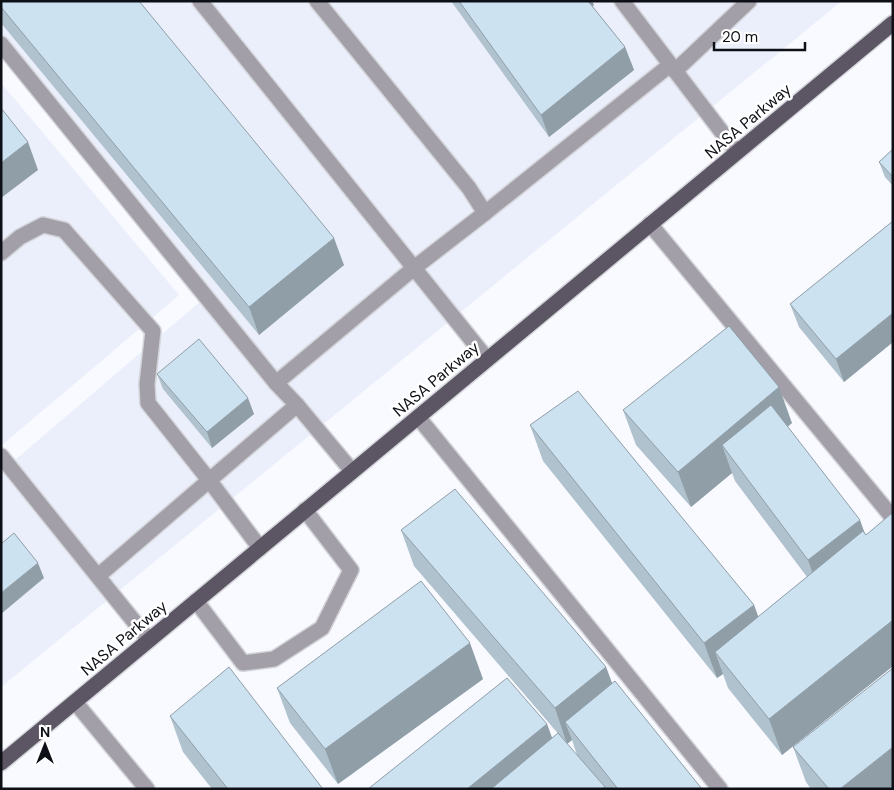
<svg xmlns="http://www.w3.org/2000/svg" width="894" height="790" font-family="'DM Sans',sans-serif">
  <rect width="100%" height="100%" fill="#f9faff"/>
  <g fill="#ebeffb">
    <path d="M1,1H842L1,687V472L202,300L1,53Z"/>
    <path d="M1,83L179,295L1,446Z"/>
  </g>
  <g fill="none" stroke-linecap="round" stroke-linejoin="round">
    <g stroke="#d3d5da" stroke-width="18">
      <g id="minor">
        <path d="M200,1L487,359"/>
        <path d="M622,1L737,152"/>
        <path d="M1,44L276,383L297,405L352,471"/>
        <path d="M675,71L749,1"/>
        <path d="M485,213L670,65"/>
        <path d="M650,224L893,518"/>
        <path d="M1,253L20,237L43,225L64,230L153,331L147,384L148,403L209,480L260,548"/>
        <path d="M276,383L414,268L485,213L469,188L317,1"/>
        <path d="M418,417L720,789"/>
        <path d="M1,456L149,640"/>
        <path d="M98,576L297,405"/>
        <path d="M196,601L243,663L274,659L322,628L351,570L305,510"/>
        <path d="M75,702L147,789"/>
      </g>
    </g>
    <g stroke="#d3d5da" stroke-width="18">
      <path id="major" d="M1,763L893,23"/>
    </g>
    <use href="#minor" stroke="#a39fa8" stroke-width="15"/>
    <use href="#major" stroke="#5c5564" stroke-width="15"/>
  </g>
  <g fill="#b0c2ce">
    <path d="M1,1L344,265L259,335L1,23Z"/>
    <path d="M451,1H592L594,5L592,6L625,47L634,70L549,137Z"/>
    <path d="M893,149V186L885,177L879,162Z"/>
    <path d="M893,221V342L844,382L799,327L790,304Z"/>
    <path d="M157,374L254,414L212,448L163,389Z"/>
    <path d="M623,410L792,423L787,427L866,535L893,514V666L782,755L728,688L723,674L717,678L543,461L530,425L754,605L758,617L807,577L735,481L732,473L691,507L636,445Z"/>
    <path d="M401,530L606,667L612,683L702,789H368L547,724L552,738L577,755L572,740L567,744L414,566Z"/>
    <path d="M483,679L338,784L290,723L277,688Z"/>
    <path d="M170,716L323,789H212L183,752Z"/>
    <path d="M793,747L893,789H811L806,782Z"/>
  </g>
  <g fill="#909ea8">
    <path d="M582,1H592L594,5L586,11Z"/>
    <path d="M625,47L634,70L549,137L541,115Z"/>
    <path d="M28,142L38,170L1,198V163Z"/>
    <path d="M334,238L344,265L259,335L249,307Z"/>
    <path d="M893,313V342L844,382L836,359Z"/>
    <path d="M779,387L792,423L739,468L722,445L732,473L691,507L678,472Z"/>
    <path d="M248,398L254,414L212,448L207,432Z"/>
    <path d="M860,520L873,556L821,596L808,560Z"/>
    <path d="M38,563L44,578L1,614V593Z"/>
    <path d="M754,605L767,640L715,652L723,674L717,678L704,643Z"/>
    <path d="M893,620V666L782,755L769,719Z"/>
    <path d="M470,643L483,679L338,784L325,749Z"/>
    <path d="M606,667L619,702L565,722L572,740L567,744L555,708Z"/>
    <path d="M547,724L560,760L524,789H467Z"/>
    <path d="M893,747V789H840Z"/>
  </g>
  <g fill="#cde2f0" stroke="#909ea8">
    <path d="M1,1H139L334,238L249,307L1,7Z"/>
    <path d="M459,1H588L625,47L541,115Z"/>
    <path d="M1,108L28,142L1,163Z"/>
    <path d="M893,149V177L879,162Z"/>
    <path d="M893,221V313L836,359L790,304Z"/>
    <path d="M729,326L779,387L678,472L623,410Z"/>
    <path d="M199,339L248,398L207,432L157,374Z"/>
    <path d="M578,391L754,605L704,643L530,425Z"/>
    <path d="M771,405L860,520L808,560L722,445Z"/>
    <path d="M455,489L606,667L555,708L401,530Z"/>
    <path d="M892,513L893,514V620L769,719L715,652L863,531L866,535Z"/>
    <path d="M14,533L38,563L1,593V544Z"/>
    <path d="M421,581L470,643L325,749L277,688Z"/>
    <path d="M229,667L323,789H228L170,716Z"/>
    <path d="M893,668V747L840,789H829L793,747Z"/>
    <path d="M507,678L547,724L467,789H368Z"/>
    <path d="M615,681L702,789H618L565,722Z"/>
    <path d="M558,733L605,787L602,789H491Z"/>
  </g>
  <g text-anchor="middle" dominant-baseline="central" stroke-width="5" stroke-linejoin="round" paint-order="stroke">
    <g font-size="16" fill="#0e1017" stroke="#fff">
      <text transform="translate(748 121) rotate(-40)">NASA Parkway</text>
      <text transform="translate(436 379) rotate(-40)">NASA Parkway</text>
      <text transform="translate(124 638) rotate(-40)">NASA Parkway</text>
    </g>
  </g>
  <rect width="894" height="790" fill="none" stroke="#0e1017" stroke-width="5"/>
  <g transform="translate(45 745)" stroke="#ffffff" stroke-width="4" paint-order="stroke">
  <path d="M0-4L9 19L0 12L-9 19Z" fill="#0e1017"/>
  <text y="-8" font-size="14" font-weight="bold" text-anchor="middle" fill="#0e1017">N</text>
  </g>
  <path d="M714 42v8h91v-8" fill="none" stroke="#0e1017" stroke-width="2.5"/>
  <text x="722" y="42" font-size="15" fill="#0e1017" stroke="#ffffff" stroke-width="4" paint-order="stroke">20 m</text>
</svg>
